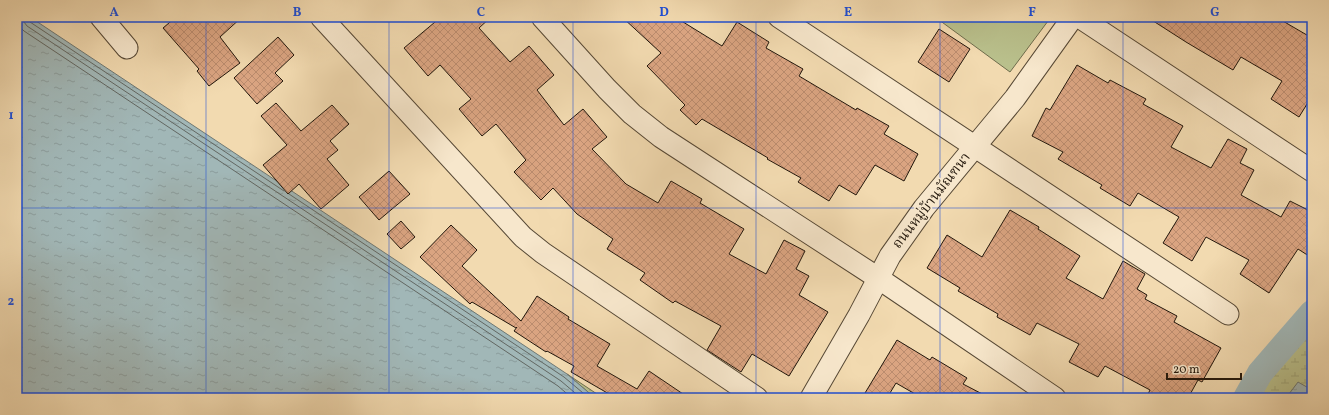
<svg xmlns="http://www.w3.org/2000/svg" width="1329" height="415" font-family="Vollkorn,'Noto Serif Thai',serif">
  <defs>
    <pattern id="grass-dots" width="8" height="8" patternUnits="userSpaceOnUse"><rect width="8" height="8" fill="#b9c08c"/><path d="M2 2h.1M6 6h.1" fill="none" stroke="#9fa478" stroke-width="1.8" stroke-linecap="round"/></pattern>
    <pattern id="wetland-marsh" width="20" height="14" patternUnits="userSpaceOnUse"><rect width="20" height="14" fill="#b9c08c"/><path d="M1 5h8M5 5V1M11 12h8M15 12V8" fill="none" stroke="#9fa478"/></pattern>
    <pattern id="water-ripples" width="26" height="14" patternUnits="userSpaceOnUse"><rect width="26" height="14" fill="#a1b7b7"/><path d="M2 4q2-2 4 0t4 0M15 11q2-2 4 0t4 0" fill="none" stroke="#8a9d9c"/></pattern>
    <pattern id="building-cross-hatch" width="8" height="8" patternUnits="userSpaceOnUse"><rect width="8" height="8" fill="#daa481"/><path d="M0 0l8 8M0 8l8-8" fill="none" stroke="#bb8c6e"/></pattern>
  </defs>
  <rect width="100%" height="100%" fill="#f2dab0"/>
  <filter id="stains"><feTurbulence type="fractalNoise" baseFrequency=".005" numOctaves="4"/><feColorMatrix values="0 0 0 0 .2 0 0 0 0 .09 0 0 0 0 .02 0 0 0 .5 -.17"/></filter>
  <radialGradient id="worn" r=".72"><stop offset=".6" stop-color="#630" stop-opacity="0"/><stop offset="1" stop-color="#630" stop-opacity=".3"/></radialGradient>
  <path fill="url(#grass-dots)" stroke="#6e6c4c" d="M567,374L603,398H595Z"/>
  <path fill="url(#wetland-marsh)" stroke="#6e6c4c" d="M1312,323V390L1298,383L1286,398H1256L1288,350Z"/>
  <path fill="#b9c08c" stroke="#6e6c4c" d="M935,17H1051L1010,72Z"/>
  <g fill="url(#water-ripples)" stroke="#6e7773">
    <path d="M17,17H30L567,374L595,398H17Z"/>
    <path d="M1298,382L1312,390V398H1286Z"/>
  </g>
  <g fill="none" stroke-linecap="round" stroke-linejoin="round">
    <g stroke="#626762" stroke-width="1">
      <path d="M23,17L24,22L27,26L561,381L581,398"/>
      <path d="M28,17L30,22L284,191"/>
      <path d="M17,19L19,26L24,31L558,386L572,398"/>
      <path d="M289,194L564,377L589,398"/>
    </g>
    <path stroke="#a1b7b7" stroke-width="26" d="M1246,398L1260,373L1312,313"/>
  </g>
  <g fill="url(#building-cross-hatch)" stroke="#22170c">
    <path d="M176,17H242L220,37L240,63L209,86L197,71L199,69L163,28Z"/>
    <path d="M441,17H491L479,28L510,62L529,46L554,75L537,90L564,125L583,109L607,137L592,149L626,184L658,203L671,181L702,199L700,203L744,229L729,254L766,274L784,240L805,251L796,269L809,276L799,295L828,312L789,376L752,354L741,372L707,350L721,326L675,301L673,303L640,280L645,273L607,249L613,239L577,214L553,188L541,200L514,172L526,160L496,124L482,136L459,109L471,99L440,65L428,76L404,48Z"/>
    <path d="M622,17H675L722,46L737,22L769,42L766,48L803,69L799,76L856,110L857,108L889,126L884,134L918,154L904,181L875,165L856,195L839,185L829,201L798,182L801,178L767,159L768,158L702,119L696,125L680,110L685,105L647,66L661,53Z"/>
    <path d="M1147,17H1276L1312,38V96L1299,117L1271,99L1282,81L1241,57L1233,70L1186,42Z"/>
    <path d="M939,29L970,49L949,82L918,62Z"/>
    <path d="M278,37L294,55L275,73L283,81L257,104L234,78Z"/>
    <path d="M1077,65L1108,83L1110,80L1146,99L1143,104L1183,126L1171,147L1211,168L1228,139L1247,149L1240,163L1254,170L1241,195L1281,217L1290,201L1312,212V258L1298,249L1269,293L1240,274L1249,260L1206,237L1192,261L1163,243L1179,217L1138,193L1130,206L1100,188L1102,185L1058,159L1063,152L1032,136L1046,108L1050,110Z"/>
    <path d="M276,103L301,131L332,105L349,124L330,141L338,150L327,159L349,185L321,209L299,184L288,194L263,165L287,145L261,116Z"/>
    <path d="M389,171L410,194L379,220L359,197Z"/>
    <path d="M1010,210L1039,227L1038,229L1080,256L1066,278L1103,299L1123,261L1145,274L1137,289L1147,295L1145,299L1177,316L1174,322L1221,348L1202,382L1198,380L1188,398H1146L1150,390L1105,366L1098,377L1069,362L1079,344L1037,323L1030,335L997,317L998,314L958,291L960,288L927,268L947,235L982,257Z"/>
    <path d="M401,221L415,237L401,249L387,234Z"/>
    <path d="M451,225L477,250L462,266L521,321L537,296L569,317L568,319L610,344L597,366L637,389L649,371L689,398H616L571,372L574,366L547,351L546,352L514,331L517,327L516,328L472,302L470,304L420,257Z"/>
    <path d="M897,340L930,360L932,357L967,378L963,384L990,398H922L896,383L887,398H862Z"/>
  </g>
  <g fill="none" stroke-linecap="round" stroke-linejoin="round">
    <g stroke="#564835" stroke-width="23">
      <g id="minor">
        <path d="M101,17L127,48"/>
        <path d="M321,17L523,237L543,253L757,398"/>
        <path d="M542,17L607,89L632,114L661,137L878,278L1055,398"/>
        <path d="M779,17L1228,314"/>
        <path d="M1079,17L1312,171"/>
        <path d="M811,398L859,315L890,256L924,208L1015,98L1073,17"/>
      </g>
    </g>
    <use href="#minor" stroke="#f7e7cc" stroke-width="21"/>
  </g>
  <path fill="none" stroke="#1d4ed8" stroke-width="1" stroke-opacity="0.55" d="M206,17V398M389,17V398M573,17V398M756,17V398M940,17V398M1123,17V398M17,208H1312"/>
  <g text-anchor="middle" dominant-baseline="central" stroke-width="3.5" stroke-linejoin="round" paint-order="stroke">
    <g font-size="14" fill="#22170c" stroke="#f7e7cc">
      <text transform="translate(932 201) rotate(-52)">ถนนหมู่บ้านมัณฑนา</text>
    </g>
  </g>
  <rect width="1329" height="415" fill="none" stroke="#f2dab0" stroke-width="44"/>
  <path d="M1167 373v6h74v-6" fill="none" stroke="#22170c" stroke-width="2"/>
  <text x="1173" y="373" font-size="12" fill="#22170c" stroke="#f7e7cc" stroke-width="3" paint-order="stroke">20 m</text>
  <rect x="22" y="22" width="1285" height="371" fill="none" stroke="#1d4ed8" stroke-width="1.5"/>
  <g font-size="13" text-anchor="middle" font-weight="bold" fill="#1d4ed8">
    <text x="114" y="16">A</text>
    <text x="297" y="16">B</text>
    <text x="481" y="16">C</text>
    <text x="664" y="16">D</text>
    <text x="848" y="16">E</text>
    <text x="1032" y="16">F</text>
    <text x="1215" y="16">G</text>
    <text x="11" y="119">1</text>
    <text x="11" y="305">2</text>
  </g>
  <rect width="100%" height="100%" filter="url(#stains)"/>
  <rect width="100%" height="100%" fill="url(#worn)"/>
</svg>
